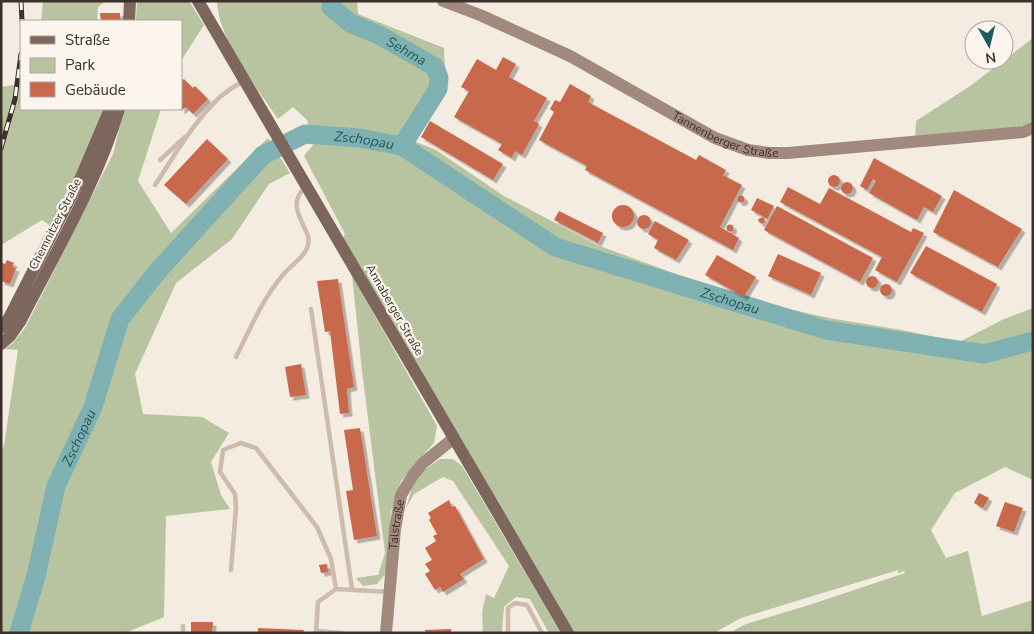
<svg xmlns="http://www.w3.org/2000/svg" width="1034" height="634" font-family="'Nunito Sans',sans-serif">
  <defs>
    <filter id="shadow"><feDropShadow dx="3.5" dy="3.5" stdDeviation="0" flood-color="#0004"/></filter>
  </defs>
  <rect width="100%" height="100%" fill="#f4ebe1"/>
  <g fill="#b8c4a0">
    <path d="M43,1H106L98,7L97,21H41Z"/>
    <path d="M137,1H189L204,25L181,61V21H136Z"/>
    <path d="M217,1H357L358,14L444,48L446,93L414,141L436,150L504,196L597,245L744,299L829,318L902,330L959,342L1004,319L1033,308V480L1005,467L955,493L931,530L946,558L968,551L982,616L1033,600V633H729L746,624L812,604L905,573L904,571L898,573V570L741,618L714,633H575L343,238L345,234L304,156L313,145L307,120L293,107L278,119C257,88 218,39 217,1Z"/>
    <path d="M1033,38V123L1000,131L915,139L916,121L970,86Z"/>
    <path d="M21,84V109H107L51,226L42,220L1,245V87Z"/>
    <path d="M124,109H161L138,181L171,233L268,138L290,173L269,184L232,239L176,283L135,374L143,414L202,417L229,433L211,462L221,495L230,509L166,516L164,617L125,633H1V450L4,446L18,350L5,349L13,343L25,328L113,154Z"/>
    <path d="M352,275L437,426L434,443L414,465L401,481L391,512L387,572L377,584L363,586L356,578L378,575L385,553L362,371Z"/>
    <path d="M440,459H453L462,466L561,633H549L530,599L516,597L504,607L502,632L483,633L482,612L486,594L494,598L509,566L453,481L443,477L414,494L406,508L411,491L419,474Z"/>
  </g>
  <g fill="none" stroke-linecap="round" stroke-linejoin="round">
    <g stroke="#7fb0b2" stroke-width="19">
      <path id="s1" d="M332,1L331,7L350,23L379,35L435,67L439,78L438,89L402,146"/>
      <path id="s2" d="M19,633L36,576L56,486L93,407L120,319L157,272L263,155L305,134L359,138L402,146L555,247L826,330L984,354L1033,341"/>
    </g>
  </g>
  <g fill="#c8694b" filter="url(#shadow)">
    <path d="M100,13H120V21H101Z"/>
    <path d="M503,57L516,64L509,77L547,98L534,121L539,124L522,155L515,151L512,158L498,150L502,144L454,117L469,91L461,87L477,59L496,70Z"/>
    <path d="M184,79L193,88L195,86L208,99L193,114L186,107L181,111V81Z"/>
    <path d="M570,84L591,96L588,102L696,160L699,155L726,170L723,175L742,185L720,227L739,238L733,250L585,170L587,166L539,140L554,112L550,109L555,100L560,102Z"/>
    <path d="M430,121L503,164L493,180L421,137Z"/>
    <path d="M207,139L228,159L186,204L164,185Z"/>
    <path d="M874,158L942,196L933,212L924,207L917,220L869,193L876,181L873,179L867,190L860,186Z"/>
    <circle cx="834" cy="181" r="6"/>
    <circle cx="847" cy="188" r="6"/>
    <path d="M788,187L820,204L829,188L911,232L913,228L924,233L897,282L875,270L882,257L780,202Z"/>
    <path d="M954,190L1022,229L998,267L933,232Z"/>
    <circle cx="741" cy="199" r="3.5"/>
    <path d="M757,198L774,206L767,219L764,217L765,222L762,224L759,222L758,219L764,217L751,210Z"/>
    <circle cx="623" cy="216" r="11"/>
    <path d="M777,206L873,258L860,282L764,230Z"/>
    <path d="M559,211L603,233L598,243L554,220Z"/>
    <circle cx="644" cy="222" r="7"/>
    <path d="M655,221L689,240L676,260L654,248L658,240L648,234Z"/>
    <circle cx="730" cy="228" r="3.5"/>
    <path d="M926,246L997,284L982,312L910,273Z"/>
    <path d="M778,254L821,273L811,295L768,276Z"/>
    <path d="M717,255L756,277L744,297L705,275Z"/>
    <path d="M7,260L14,263L12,267L16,268L10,284L1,281V265L2,263L5,264Z"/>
    <circle cx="872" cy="282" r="6"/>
    <path d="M338,279L354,387L347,389L349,413L340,414L330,331L325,332L317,281Z"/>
    <circle cx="886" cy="290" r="6"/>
    <path d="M301,364L306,395L290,397L285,367Z"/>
    <path d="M360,428L377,536L354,540L346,491L353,490L344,430Z"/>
    <path d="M979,493L989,498L983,508L974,503Z"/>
    <path d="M449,500L452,507L455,506L484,559L460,574L464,579L443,592L440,587L435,590L425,574L430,571L425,564L432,560L425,548L436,541L433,536L437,534L429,520L431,518L428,513Z"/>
    <path d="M1005,502L1023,508L1014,532L996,526Z"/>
    <path d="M327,564L328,572L321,573L319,565Z"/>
    <path d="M191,622H213L212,633H191Z"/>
    <path d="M258,628L304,630L303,633H258Z"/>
    <path d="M451,629V633H426L425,630Z"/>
  </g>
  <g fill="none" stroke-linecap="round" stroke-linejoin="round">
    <g stroke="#cdbbac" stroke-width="4.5">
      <path d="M160,160L185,137"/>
      <path d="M155,185C175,155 194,121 220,97C227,91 235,86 243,81"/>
      <path d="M311,309L352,589"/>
      <path d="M236,357C250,329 262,300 282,276C292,263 312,254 308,236C301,218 288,204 305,187"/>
      <path d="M231,570L236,508L235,494L220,472L223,450L241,443L256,448L317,527L331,559L336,589"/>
      <path d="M316,631L342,633"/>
      <path d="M183,633V626"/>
      <path d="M316,633L318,602L336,589L389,592"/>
      <path d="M508,633V608L515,603L527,605L542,633"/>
    </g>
    <g stroke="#a18a7d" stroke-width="12">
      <path id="s3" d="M443,1L480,15L570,56L715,138L748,150L769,153H788L1023,132L1033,128"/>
      <path id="s4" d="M386,633L395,529L401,495L413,475L423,463L454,438"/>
    </g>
    <g stroke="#7d675c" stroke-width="12">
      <path d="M198,1L568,633"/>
      <path d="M129,21L130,1"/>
      <path d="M1,328L9,318L81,177L110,109"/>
      <path d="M1,344L10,336L21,320C56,251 97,183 119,109"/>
    </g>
    <g stroke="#3b302b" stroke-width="5">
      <g id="rail">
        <path d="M21,1L22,21"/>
        <path d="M1,148L15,99L21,54"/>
      </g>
    </g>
    <use href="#rail" stroke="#fbf5ee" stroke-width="3" stroke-dasharray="9" stroke-linecap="butt"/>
  </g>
  <g text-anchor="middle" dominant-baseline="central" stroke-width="4.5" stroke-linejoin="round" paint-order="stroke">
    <g font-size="12" fill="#3b302b" stroke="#fbf5ee">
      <text stroke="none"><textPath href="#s3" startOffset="314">Tannenberger Straße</textPath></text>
      <text transform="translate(55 224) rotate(-63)">Chemnitzer Straße</text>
      <text transform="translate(395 310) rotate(60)">Annaberger Straße</text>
      <text stroke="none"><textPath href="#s4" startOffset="109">Talstraße</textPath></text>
    </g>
    <g font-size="14" font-style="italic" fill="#1f5a5e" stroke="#fbf5ee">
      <text stroke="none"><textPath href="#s1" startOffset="94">Sehma</textPath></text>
      <text stroke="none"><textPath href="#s2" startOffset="655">Zschopau</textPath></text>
      <text stroke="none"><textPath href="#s2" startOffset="1060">Zschopau</textPath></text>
      <text stroke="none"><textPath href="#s2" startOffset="205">Zschopau</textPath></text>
    </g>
  </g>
  <rect width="1034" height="634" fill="none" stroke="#3b302b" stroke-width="5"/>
  <rect x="20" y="20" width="162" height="90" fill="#fbf5ee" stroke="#aea6a0"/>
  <rect x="30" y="36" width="25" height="8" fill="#7d675c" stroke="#aea6a0"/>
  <text x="65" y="45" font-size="15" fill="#3b302b">Straße</text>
  <rect x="30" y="58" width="25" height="15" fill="#b8c4a0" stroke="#aea6a0"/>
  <text x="65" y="70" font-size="15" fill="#3b302b">Park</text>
  <rect x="30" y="82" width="25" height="15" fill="#c8694b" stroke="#aea6a0"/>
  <text x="65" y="95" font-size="15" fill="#3b302b">Gebäude</text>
  <g transform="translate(989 45) rotate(172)"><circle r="24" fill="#fbf5ee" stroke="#aea6a0"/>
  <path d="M0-4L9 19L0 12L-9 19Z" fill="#1f5a5e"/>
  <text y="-8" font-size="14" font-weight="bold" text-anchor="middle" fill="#3b302b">N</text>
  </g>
</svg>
